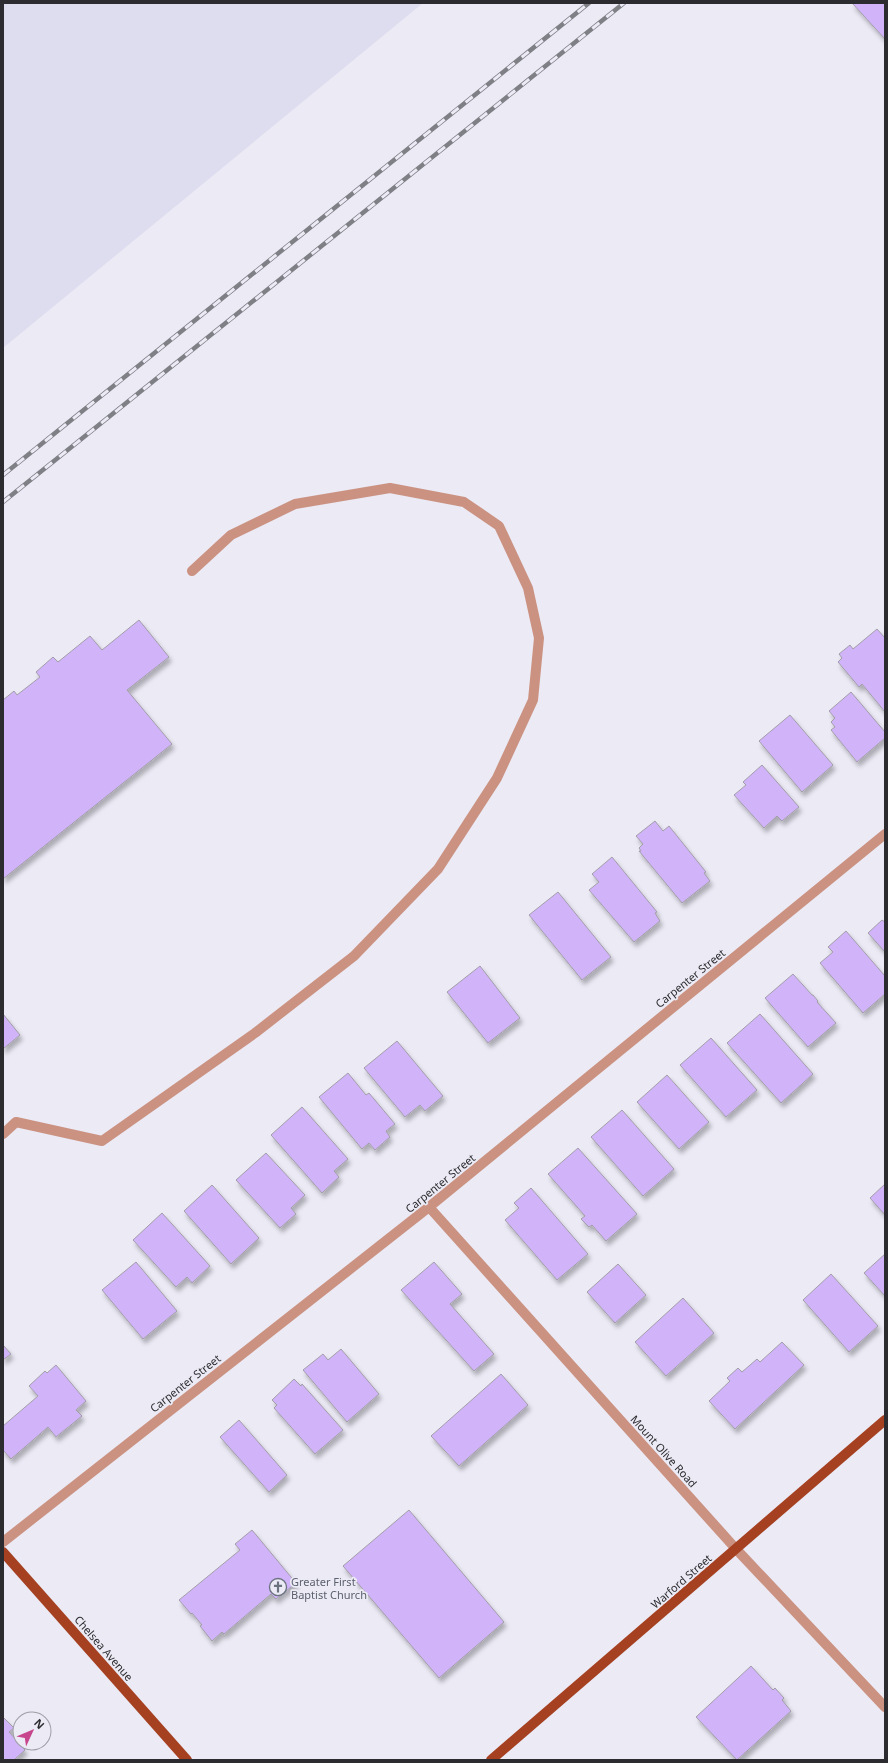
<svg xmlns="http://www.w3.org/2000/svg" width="888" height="1763" font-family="'Noto Sans',sans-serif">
  <defs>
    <filter id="shadow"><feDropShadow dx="2.5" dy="4.5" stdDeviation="2" flood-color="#0004"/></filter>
  </defs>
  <rect width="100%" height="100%" fill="#ebeaf5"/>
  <path fill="#deddef" d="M3,3H423L3,348Z"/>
  <g fill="#d1b3fa" stroke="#a29ea8" filter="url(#shadow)">
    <path d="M852,3H885V39Z"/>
    <path d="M139,620L169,657L127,690L172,744L3,879V700L14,691L17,695L40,677L36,672L53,657L58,662L90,636L102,650Z"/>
    <path d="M877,629L885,638V712L862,684L859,687L838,662L842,658L839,654L850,645L853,649Z"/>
    <path d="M851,692L885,732V738L857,762L831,730L835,727L831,722L835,718L829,711Z"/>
    <path d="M790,715L833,765L802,792L759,741Z"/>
    <path d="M762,765L799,807L782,821L777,816L764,828L734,795L746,785L743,782Z"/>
    <path d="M655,821L663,831L669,826L706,872L704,873L710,881L682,903L639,851H641L639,848L643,844L636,836Z"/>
    <path d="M612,857L657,912L655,913L660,921L634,942L589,890L599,882L592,874Z"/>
    <path d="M558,892L611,957L582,980L529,915Z"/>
    <path d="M882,920L885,922V952L868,933Z"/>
    <path d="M846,931L885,976V994L863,1013L820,963L833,952L828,947Z"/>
    <path d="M480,966L520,1018L488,1043L447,992Z"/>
    <path d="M793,974L812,995H813L818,1001L817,1002L836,1023L808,1047L765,998Z"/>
    <path d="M3,1014L20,1035L3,1049Z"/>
    <path d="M760,1014L813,1074L781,1103L727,1043Z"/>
    <path d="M711,1038L757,1090L726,1117L680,1065Z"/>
    <path d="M397,1041L443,1096L425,1111L420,1105L405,1117L364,1068Z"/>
    <path d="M348,1073L366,1095L369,1093L395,1124L386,1131L390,1137L375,1150L369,1143L362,1149L319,1097Z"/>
    <path d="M667,1075L709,1122L679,1149L637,1102Z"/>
    <path d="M302,1107L348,1159L334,1171L339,1177L322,1193L271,1135Z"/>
    <path d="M622,1110L674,1169L643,1196L591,1137Z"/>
    <path d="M578,1148L637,1214L606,1241L592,1225L589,1227L581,1219L585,1216L548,1174Z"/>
    <path d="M266,1153L305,1195L291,1208L296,1214L280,1228L236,1180Z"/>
    <path d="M885,1184V1215L870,1198Z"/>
    <path d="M212,1185L259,1238L231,1264L184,1211Z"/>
    <path d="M531,1188L588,1254L557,1280L505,1220L519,1208L514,1203Z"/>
    <path d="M162,1213L210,1266L192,1283L187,1277L176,1287L133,1240Z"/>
    <path d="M885,1254V1296L864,1273Z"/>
    <path d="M136,1262L177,1311L143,1339L102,1290Z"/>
    <path d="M434,1262L462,1294L450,1304L494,1354L474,1371L401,1290Z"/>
    <path d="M618,1264L646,1295L615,1323L587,1292Z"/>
    <path d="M831,1274L878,1326L849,1352L803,1300Z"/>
    <path d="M683,1298L714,1333L666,1376L635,1342Z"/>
    <path d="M782,1342L804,1365L735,1429L709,1401L730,1381L727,1378L738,1368L742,1372L757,1359L760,1362Z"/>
    <path d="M3,1345L11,1354L3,1360Z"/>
    <path d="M341,1349L379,1394L347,1422L303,1370L323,1354L328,1360Z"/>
    <path d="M56,1365L86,1401L76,1410L82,1416L56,1437L48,1427L11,1459L3,1450V1426L38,1396L29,1386L45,1371L47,1373Z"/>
    <path d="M501,1374L528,1405L459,1466L431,1436Z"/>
    <path d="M294,1379L301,1386L302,1384L343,1430L315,1454L274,1408L277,1405L272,1400Z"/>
    <path d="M239,1420L287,1475L269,1492L220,1437Z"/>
    <path d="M409,1510L504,1622L439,1678L343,1566Z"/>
    <path d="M252,1530L296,1583L276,1599L271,1594L224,1634L222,1632L212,1641L200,1626L202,1625L192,1613L191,1614L179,1600L240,1550L235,1544Z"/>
    <path d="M751,1666L773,1690L775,1688L784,1698L782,1700L791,1711L737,1760L696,1717Z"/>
    <path d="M3,1717L14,1728L9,1732L25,1750L14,1760H3Z"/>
  </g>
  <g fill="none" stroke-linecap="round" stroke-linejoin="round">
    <g stroke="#cb9281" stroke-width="10">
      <path d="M3,1134L16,1122L102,1141L255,1033L354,956L438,869L497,778L533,700L539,638L528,588L499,526L464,502L390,488L295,504L231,535L192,571"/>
      <path d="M429,1207L736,1549L885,1707"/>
      <path d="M3,1542L429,1207L885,834"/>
    </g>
    <g stroke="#a54121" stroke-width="10">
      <path d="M3,1552L187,1760"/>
      <path d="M491,1760L885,1420"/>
    </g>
    <g stroke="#7f7f86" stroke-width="4.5">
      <g id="rail">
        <path d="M3,475L589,3"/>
        <path d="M3,502L624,3"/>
      </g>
    </g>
    <use href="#rail" stroke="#ebeaf5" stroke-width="3" stroke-dasharray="9" stroke-linecap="butt"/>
  </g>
  <defs>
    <g id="church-ring" transform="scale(0.9)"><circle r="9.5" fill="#ebeaf5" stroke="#6b7280" stroke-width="1.5"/><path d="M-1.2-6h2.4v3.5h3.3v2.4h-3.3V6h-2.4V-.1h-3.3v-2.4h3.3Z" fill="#6b7280"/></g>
  </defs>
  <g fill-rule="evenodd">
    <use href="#church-ring" x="278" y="1587"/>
  </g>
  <g text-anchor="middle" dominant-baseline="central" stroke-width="3.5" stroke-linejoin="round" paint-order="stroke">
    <g font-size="11" fill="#2c2c30" stroke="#ebeaf5">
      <text transform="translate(690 978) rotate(-39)">Carpenter Street</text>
      <text transform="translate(440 1183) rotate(-39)">Carpenter Street</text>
      <text transform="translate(185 1383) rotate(-38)">Carpenter Street</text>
      <text transform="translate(664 1451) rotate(48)">Mount Olive Road</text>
      <text transform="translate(681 1581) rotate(-41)">Warford Street</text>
      <text transform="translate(104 1648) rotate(49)">Chelsea Avenue</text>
    </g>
    <g font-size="11" fill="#5b616d" stroke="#ebeaf5" text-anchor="start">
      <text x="291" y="1581">Greater First<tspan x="291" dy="13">Baptist Church</tspan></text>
    </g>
  </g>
  <rect width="888" height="1763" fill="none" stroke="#2c2c30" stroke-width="8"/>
  <g transform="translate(32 1731) rotate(46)"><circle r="19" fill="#ebeaf5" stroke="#9f9ea6"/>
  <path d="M0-3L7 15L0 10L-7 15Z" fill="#c7458c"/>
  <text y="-6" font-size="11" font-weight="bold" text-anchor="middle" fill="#2c2c30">N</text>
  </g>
</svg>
